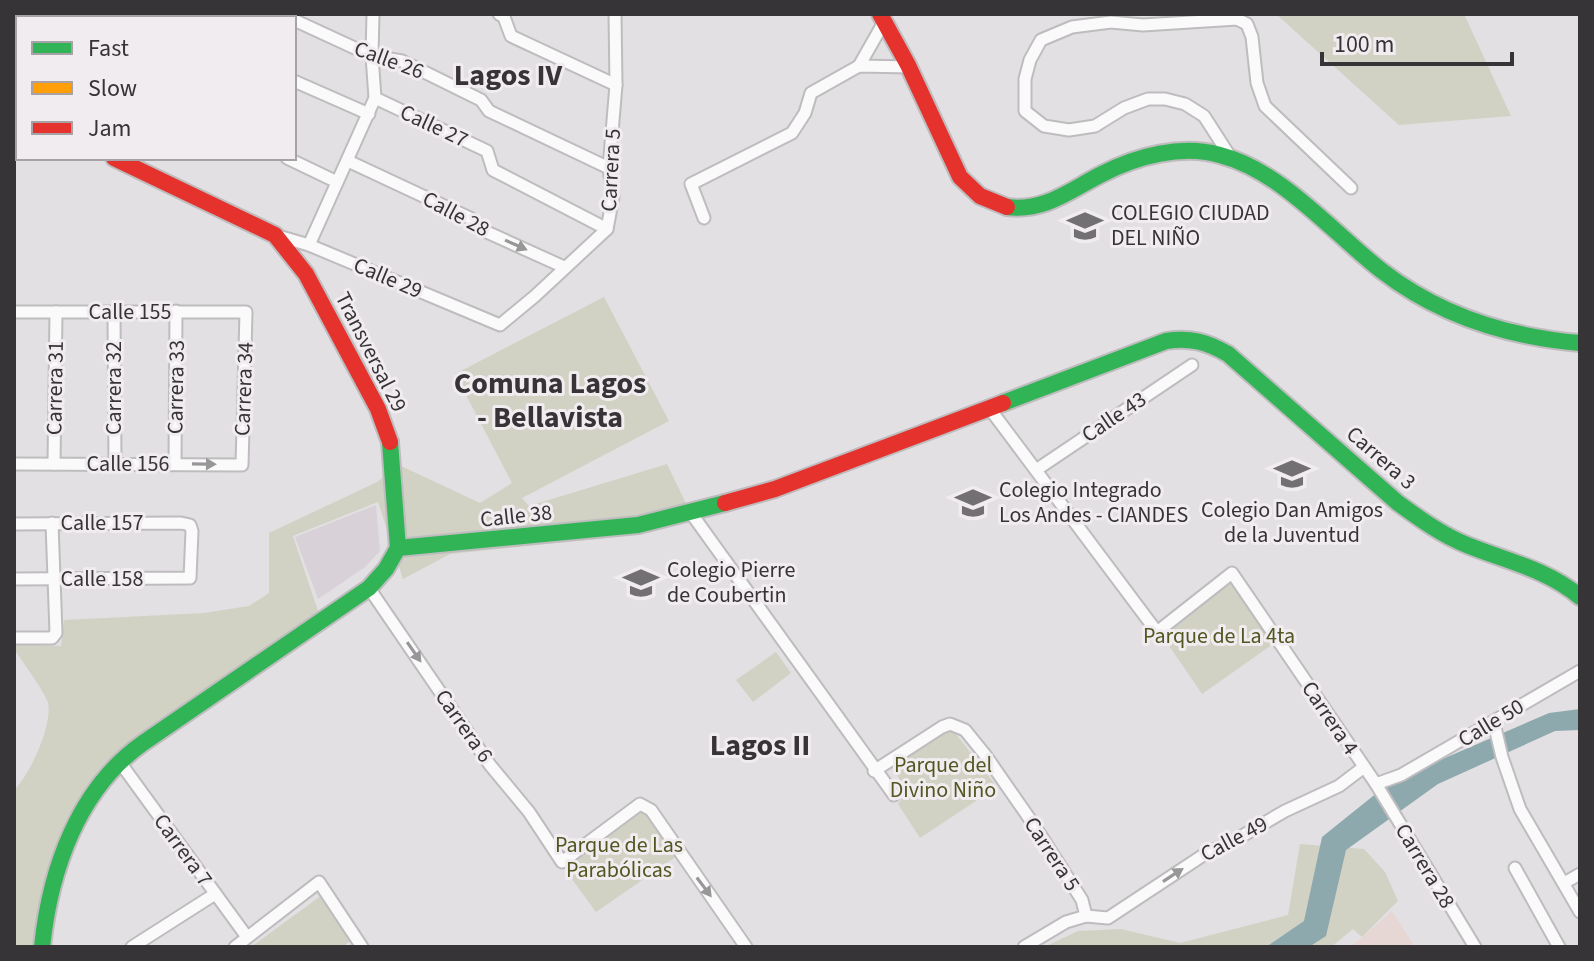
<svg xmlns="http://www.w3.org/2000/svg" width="1594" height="961" font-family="'Source Sans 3',sans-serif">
  <rect width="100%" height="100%" fill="#e2e0e2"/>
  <path fill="#d8d1d8" d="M376,505L380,551L365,567L318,599L295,537Z"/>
  <path fill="#e6d7d5" d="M1392,911L1415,947H1351Z"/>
  <g fill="#d1d2c4">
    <path d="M1276,14H1464L1511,116L1399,125Z"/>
    <path d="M604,297L669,421L522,498L529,506L667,464L694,520L634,535L450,554L403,579L378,502L293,536L321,620L137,756L106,786L65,849L40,947H14V790C30,775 53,724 48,703C44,691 22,661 14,649V644L61,646L64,620L204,613L249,606L269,593V533L377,482L399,465L480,503L512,483L455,374Z"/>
    <path d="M1230,579L1276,642L1202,694L1161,634Z"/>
    <path d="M776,652L791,673L753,702L736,680Z"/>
    <path d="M952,729L997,787L920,838L898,804L907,790L890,765Z"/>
    <path d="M642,809L677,856L596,912L563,867L602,831Z"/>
    <path d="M1300,844L1364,849L1385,872L1398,901L1362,937L1353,929L1331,947H1044L1078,931L1121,929L1180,943L1288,915Z"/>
    <path d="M322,895L351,940L343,947H251Z"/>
  </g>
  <path fill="#8da9ae" d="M1580,709V730L1555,731L1438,784L1346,850L1326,936L1309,947H1266L1304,921L1322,837L1378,792L1431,764L1549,713Z"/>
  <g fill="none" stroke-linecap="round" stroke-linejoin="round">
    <g stroke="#bebcbe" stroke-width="15">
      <g id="street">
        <path d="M184,14L192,18"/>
        <path d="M499,14L504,17L511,36L616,85"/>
        <path d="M14,18L18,20"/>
        <path d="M123,18L125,14"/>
        <path d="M294,20L372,56L402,61L481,100L489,111L609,168"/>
        <path d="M859,66L884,22"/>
        <path d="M294,81L369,114"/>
        <path d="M375,98L487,151L493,170L607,229"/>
        <path d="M287,158L337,182"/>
        <path d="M1231,158L1204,116L1185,104L1165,99H1148L1124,108L1095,126L1069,130L1044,126L1025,111V79L1030,60L1041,40L1072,27L1111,22L1143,25L1237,19L1247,24L1252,37L1257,83L1265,106L1351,188"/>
        <path d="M348,161L472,219L480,229L564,267"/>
        <path d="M704,218L691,184L792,133L805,113L811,93L859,66L910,67"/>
        <path d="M278,236L309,245L500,325L535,296L607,229L613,197L609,168L616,85L615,14"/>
        <path d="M309,245L375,98L372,56L373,14"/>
        <path d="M14,312H246L242,465L14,464"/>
        <path d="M114,312L115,464"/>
        <path d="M990,409L1157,632L1232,573L1376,784L1475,947"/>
        <path d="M175,463L176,311"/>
        <path d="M54,464L56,312"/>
        <path d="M1036,470L1192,365"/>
        <path d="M691,513L894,795"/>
        <path d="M14,524L181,523L190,525L192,531L190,578L14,579"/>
        <path d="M369,588L490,765L529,812L562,862L640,804L651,810L746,947"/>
        <path d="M14,638H52L56,633L52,523"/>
        <path d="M1494,723L1502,757L1520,809L1580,912"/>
        <path d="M119,761L247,937"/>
        <path d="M874,771L942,727L950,724L965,730L986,756L1036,828L1082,900L1086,916"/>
        <path d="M1376,784L1401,775L1580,671"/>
        <path d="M1515,868L1559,947"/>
        <path d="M1564,883L1580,874"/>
        <path d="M132,947L215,894"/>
        <path d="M235,947L319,882L362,947"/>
        <path d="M1024,947L1066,922L1086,916L1108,918L1208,852L1230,843L1285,811L1339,786L1364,767"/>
      </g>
    </g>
    <g stroke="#bebcbe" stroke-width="20">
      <g id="fast">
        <path d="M1007,207C1045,212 1070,190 1102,174C1137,156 1182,144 1220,155C1282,171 1333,233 1382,271C1439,315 1509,337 1580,343"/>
        <path d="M1003,403L1166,341C1190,337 1207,342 1228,354L1398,503C1420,519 1442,535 1467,545C1506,561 1547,569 1580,597"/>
        <path d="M390,442L398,548"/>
        <path d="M42,947C50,870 78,789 143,743L369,588L386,569L398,548L638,525L725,503"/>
      </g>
    </g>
    <g stroke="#bebcbe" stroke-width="20">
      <path id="slow" d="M14,110L18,112"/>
    </g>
    <g stroke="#bebcbe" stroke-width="20">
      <g id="jam">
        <path d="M880,14L908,65L960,177L980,196L1007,207"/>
        <path d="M114,158L275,235L306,274L378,409L390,442"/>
        <path d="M725,503L775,489L1003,403"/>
      </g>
    </g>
    <use href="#street" stroke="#fbfafb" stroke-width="11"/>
    <use href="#fast" stroke="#30b455" stroke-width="16"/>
    <use href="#slow" stroke="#ff9f0a" stroke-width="16"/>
    <use href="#jam" stroke="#e5322d" stroke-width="16"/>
  </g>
  <defs><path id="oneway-solid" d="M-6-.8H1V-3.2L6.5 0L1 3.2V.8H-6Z" transform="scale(2)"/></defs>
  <g fill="#989798">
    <use href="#oneway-solid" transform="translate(516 245) rotate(24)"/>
    <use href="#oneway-solid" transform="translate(204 464) rotate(1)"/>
    <use href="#oneway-solid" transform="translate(414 652) rotate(55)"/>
    <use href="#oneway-solid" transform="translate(1173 875) rotate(-33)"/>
    <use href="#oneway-solid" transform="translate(704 887) rotate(53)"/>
  </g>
  <defs>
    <g id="school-bare" transform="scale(2.76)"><path d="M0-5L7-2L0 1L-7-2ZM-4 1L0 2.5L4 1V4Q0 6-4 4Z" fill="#727072" stroke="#f1ecf0" stroke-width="2.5" paint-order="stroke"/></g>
  </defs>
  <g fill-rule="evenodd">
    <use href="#school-bare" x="1085" y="226"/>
    <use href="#school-bare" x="1292" y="474"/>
    <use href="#school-bare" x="973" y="503"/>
    <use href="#school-bare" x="641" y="583"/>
  </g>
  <g text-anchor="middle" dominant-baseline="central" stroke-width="6" stroke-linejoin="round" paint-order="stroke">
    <g font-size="22" fill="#363436" stroke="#f1ecf0">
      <text transform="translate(389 60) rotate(20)">Calle 26</text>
      <text transform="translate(434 126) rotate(25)">Calle 27</text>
      <text transform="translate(611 170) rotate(-87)">Carrera 5</text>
      <text transform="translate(456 214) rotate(28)">Calle 28</text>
      <text transform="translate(388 278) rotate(23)">Calle 29</text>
      <text x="130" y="312">Calle 155</text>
      <text transform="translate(371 352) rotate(63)">Transversal 29</text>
      <text transform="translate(176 387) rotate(-89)">Carrera 33</text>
      <text transform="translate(55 388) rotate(-89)">Carrera 31</text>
      <text transform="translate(114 388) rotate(-90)">Carrera 32</text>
      <text transform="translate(244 389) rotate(-88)">Carrera 34</text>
      <text transform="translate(1114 417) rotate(-34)">Calle 43</text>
      <text transform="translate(1381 458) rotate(41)">Carrera 3</text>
      <text x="128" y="464">Calle 156</text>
      <text transform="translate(516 516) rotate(-6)">Calle 38</text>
      <text x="102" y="523">Calle 157</text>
      <text x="102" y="579">Calle 158</text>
      <text transform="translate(1330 718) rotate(56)">Carrera 4</text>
      <text transform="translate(1491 723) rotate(-31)">Calle 50</text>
      <text transform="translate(464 726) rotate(55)">Carrera 6</text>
      <text transform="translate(1234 839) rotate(-28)">Calle 49</text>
      <text transform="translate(183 850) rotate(54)">Carrera 7</text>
      <text transform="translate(1052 854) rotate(57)">Carrera 5</text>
      <text transform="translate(1425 866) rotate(59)">Carrera 28</text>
    </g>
    <g font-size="22" fill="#363436" stroke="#f1ecf0" text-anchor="start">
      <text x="1111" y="213">COLEGIO CIUDAD<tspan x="1111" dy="25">DEL NIÑO</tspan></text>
      <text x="999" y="490">Colegio Integrado<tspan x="999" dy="25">Los Andes - CIANDES</tspan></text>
      <text x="1292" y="510" text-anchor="middle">Colegio Dan Amigos<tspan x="1292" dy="25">de la Juventud</tspan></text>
      <text x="667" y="570">Colegio Pierre<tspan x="667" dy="25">de Coubertin</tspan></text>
    </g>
    <g font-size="22" fill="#525721" stroke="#f1ecf0">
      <text x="1219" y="636">Parque de La 4ta</text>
      <text x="943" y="765">Parque del<tspan x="943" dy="25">Divino Niño</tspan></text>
      <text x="619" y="845">Parque de Las<tspan x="619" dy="25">Parabólicas</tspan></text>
    </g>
    <g font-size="30" font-weight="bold" fill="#363436" stroke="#f1ecf0">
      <text x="508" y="75">Lagos IV</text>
      <text x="550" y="383">Comuna Lagos<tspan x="550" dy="34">- Bellavista</tspan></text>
      <text x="760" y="745">Lagos II</text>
    </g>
  </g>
  <rect width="1594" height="961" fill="none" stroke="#363436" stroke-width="32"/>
  <rect x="16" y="16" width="280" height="144" fill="#f1ecf0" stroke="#a6a2a6" stroke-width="2"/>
  <rect x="32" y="42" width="40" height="12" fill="#30b455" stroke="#a6a2a6" stroke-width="2"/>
  <text x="88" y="56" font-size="24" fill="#363436">Fast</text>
  <rect x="32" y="82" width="40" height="12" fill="#ff9f0a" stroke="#a6a2a6" stroke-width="2"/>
  <text x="88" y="96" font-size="24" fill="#363436">Slow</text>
  <rect x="32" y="122" width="40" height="12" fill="#e5322d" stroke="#a6a2a6" stroke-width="2"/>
  <text x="88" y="136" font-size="24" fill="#363436">Jam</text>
  <path d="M1322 52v12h190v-12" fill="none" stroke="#363436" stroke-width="4"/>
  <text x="1334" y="52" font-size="24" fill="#363436" stroke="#f1ecf0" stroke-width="6" paint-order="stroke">100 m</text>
</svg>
